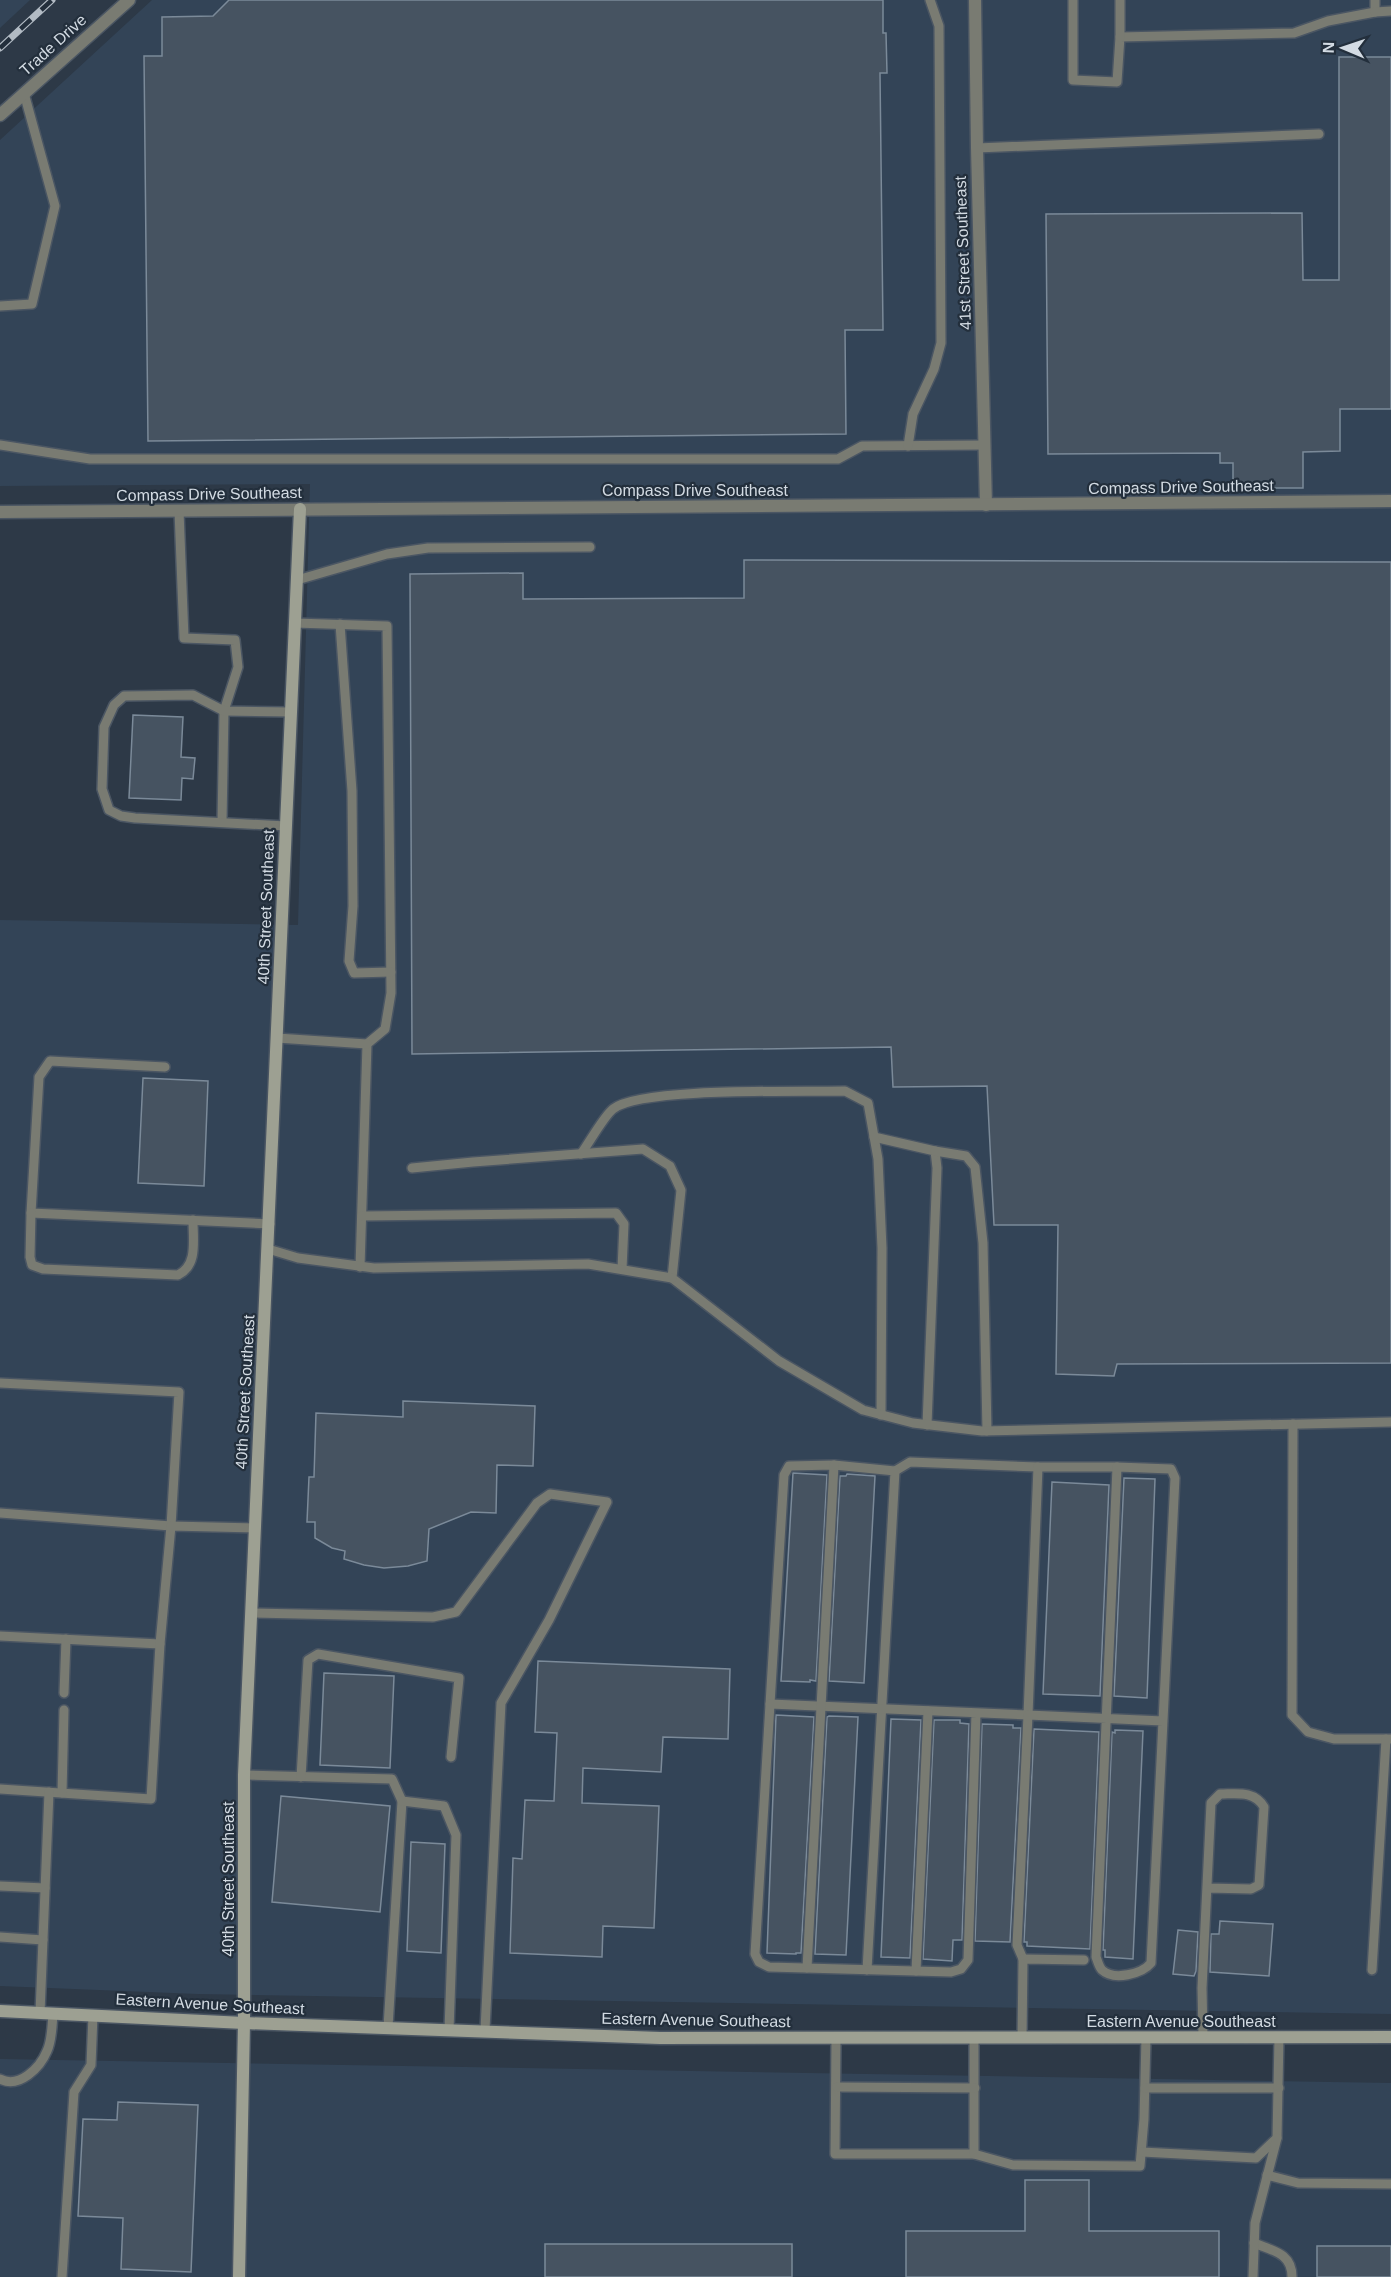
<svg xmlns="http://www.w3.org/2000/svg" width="1391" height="2277" font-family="Arial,sans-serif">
  <rect width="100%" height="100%" fill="#2d3947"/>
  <g fill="#334457">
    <path d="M0,0H30L0,28Z"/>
    <path d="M152,0H1391V2014L198,1994L0,1986V920L298,925L310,484L0,486V140Z"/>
    <path d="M0,2059L1391,2083V2277H0Z"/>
  </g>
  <g fill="#465361" stroke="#7b8a99" stroke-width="1.5">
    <path d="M229,0H883V33H886L887,73H880L883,330H845L846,434L148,441L144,56H162V17L213,16Z"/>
    <path d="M1339,57H1391V409H1340V451L1303,452V488H1233V463H1220V453L1048,454L1046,214L1302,213L1303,280H1339Z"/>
    <path d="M744,560L1391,562V1363L1117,1364L1114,1376L1056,1374L1058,1225H994L987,1086L893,1087L891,1047L412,1054L410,574L523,573V599L744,598Z"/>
    <path d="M133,715L183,717L181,757L195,758L193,779L182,778L181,800L129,798Z"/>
    <path d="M143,1078L208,1081L204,1186L138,1183Z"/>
    <path d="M403,1401L535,1406L533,1466L497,1465L496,1513L471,1512L429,1529L427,1561L408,1566L384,1568L364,1565L344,1559L345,1551L332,1548L315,1538V1522H307L309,1477H314L316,1413L403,1417Z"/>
    <path d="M793,1473L827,1475L816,1681L810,1680V1682L781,1681Z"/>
    <path d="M847,1474L875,1476L864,1683L829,1681L840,1476H846Z"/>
    <path d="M1124,1478L1155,1479L1147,1698L1114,1696Z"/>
    <path d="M1052,1482L1109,1485L1100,1696L1043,1694Z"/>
    <path d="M538,1661L730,1669L728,1739L663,1737L661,1772L583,1768L582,1803L659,1806L654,1928L603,1926L602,1957L510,1953L513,1858L522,1859L525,1800L554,1801L557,1733L535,1732Z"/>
    <path d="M324,1673L394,1676L390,1768L320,1765Z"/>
    <path d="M776,1715L814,1717L801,1953H796V1954L767,1953Z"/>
    <path d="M829,1716L858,1717L846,1955L815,1954L827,1717Z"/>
    <path d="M891,1719L921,1720L910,1958L881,1957Z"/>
    <path d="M934,1720H960V1723L969,1724L962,1940H953L952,1961L923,1959Z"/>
    <path d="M982,1724L1013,1725V1728H1021L1010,1942L975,1941Z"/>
    <path d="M1034,1729L1099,1732L1090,1949L1027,1946V1942H1024Z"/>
    <path d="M1115,1730L1143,1731L1133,1959L1105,1957V1950H1103L1112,1732L1115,1733Z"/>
    <path d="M281,1796L390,1806L380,1912L272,1902Z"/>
    <path d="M411,1842L445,1844L441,1953L407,1951Z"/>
    <path d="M1220,1921L1273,1924L1269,1976L1210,1972L1211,1934H1219Z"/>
    <path d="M1178,1930L1198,1932L1196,1971L1194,1976L1173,1974Z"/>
    <path d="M118,2102L198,2105L191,2272L121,2269L123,2218L78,2216L83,2119L117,2120Z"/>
    <path d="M1025,2180H1089V2231H1219V2277H906V2231H1025Z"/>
    <rect x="545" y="2244" width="247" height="33"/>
    <rect x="1317" y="2246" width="74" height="31"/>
  </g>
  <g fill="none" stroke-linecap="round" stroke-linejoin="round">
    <g stroke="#4b5663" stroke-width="12">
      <g id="lane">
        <path d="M1073,0V80L1117,82L1120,37L1294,33L1328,21L1375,12V0"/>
        <path d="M1375,12L1391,11"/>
        <path d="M1120,37V0"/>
        <path d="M977,148L1319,134"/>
        <path d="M0,306L32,304L55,206L24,93"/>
        <path d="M0,445L90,459H838L862,446L985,445"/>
        <path d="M908,446L913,414L934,369L941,343L939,26L930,0"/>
        <path d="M179,511L184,638L235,640L238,667L224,711L222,822"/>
        <path d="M297,580L387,554L428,548L590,547"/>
        <path d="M295,623L387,626L391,993L385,1029L367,1044L360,1267"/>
        <path d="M340,624L352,791L353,906L349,961L354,973L391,972"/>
        <path d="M286,826L135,818L121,816L109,810L102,789L104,727L114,705L124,696L193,695L224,711L291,712"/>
        <path d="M277,1038L367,1044"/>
        <path d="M165,1067L50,1061L39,1077L31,1213L270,1224"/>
        <path d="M874,1137L935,1151L937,1168L927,1425"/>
        <path d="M935,1151L966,1156L975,1167L983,1243L987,1431"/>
        <path d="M581,1154C589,1143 604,1116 613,1109C640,1087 803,1092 845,1091L868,1103L878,1159L882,1248L881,1415"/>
        <path d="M412,1168L473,1162L643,1149L670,1166L681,1190L672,1278L779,1361L863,1410L913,1423L982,1431L1391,1422"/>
        <path d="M31,1213L30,1257L32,1265L43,1269L178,1275C198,1265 193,1241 193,1220"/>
        <path d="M362,1216L616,1213L624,1224L622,1269"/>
        <path d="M268,1249L298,1258L374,1268L588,1264L672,1278"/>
        <path d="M0,1383L179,1392L171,1526L0,1513"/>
        <path d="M1293,1424L1292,1715L1308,1732L1334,1739H1391"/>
        <path d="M895,1471L910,1462L1038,1467"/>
        <path d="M252,1613L433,1617L456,1612L537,1503L550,1494L607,1502L549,1620L501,1703L485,2030"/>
        <path d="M0,1636L160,1644"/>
        <path d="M64,1693L66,1639"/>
        <path d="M770,1704L784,1475L789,1466L834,1465L895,1471L867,1970"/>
        <path d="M976,1713L968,1960L961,1969L951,1972L769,1967L759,1962L755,1954L770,1704L1028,1715L1038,1467H1117"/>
        <path d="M244,1775L392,1779L402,1801L388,2027"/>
        <path d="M301,1777L308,1660L318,1654L459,1678L451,1757"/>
        <path d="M0,1789L151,1799L160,1644L171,1526L256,1528"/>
        <path d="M62,1793L64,1710"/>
        <path d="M402,1801L444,1806L456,1835L449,2030"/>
        <path d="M0,1886L45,1888"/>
        <path d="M0,1937L43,1940"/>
        <path d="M1023,1959L1017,1945L1028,1715L1163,1721L1151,1963C1142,1974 1114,1981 1102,1970C1099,1967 1098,1962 1096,1957L1117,1467L1171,1469L1175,1478L1163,1721"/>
        <path d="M807,1968L834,1465"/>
        <path d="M1372,1970L1386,1739"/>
        <path d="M916,1971L928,1711"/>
        <path d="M40,2013L49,1792"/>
        <path d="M1203,2036L1202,1988L1211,1803L1220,1794C1236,1794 1254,1790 1264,1807L1259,1885L1251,1889L1207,1888"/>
        <path d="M836,2038L835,2154H974"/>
        <path d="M974,2038V2154L1013,2165L1140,2166L1144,2119L1146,2037"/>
        <path d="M1022,2038L1023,1959L1084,1960"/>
        <path d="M0,2079C19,2089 40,2068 47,2051C52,2041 52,2025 53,2014"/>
        <path d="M837,2087L975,2088"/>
        <path d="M1145,2088H1279"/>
        <path d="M1142,2152L1256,2158L1277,2138L1279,2037"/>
        <path d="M1267,2175L1298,2183L1391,2184"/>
        <path d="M1254,2243C1273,2251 1292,2253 1292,2277"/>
        <path d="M62,2277L74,2092L91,2065L93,2015"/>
        <path d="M1253,2277L1255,2223L1277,2138"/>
      </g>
    </g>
    <g stroke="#4b5663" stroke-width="15">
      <g id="street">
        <path d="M975,0L977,148L986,505"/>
        <path d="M0,115L129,0"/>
        <path d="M0,512L1391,501"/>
      </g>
    </g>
    <g stroke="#4b5663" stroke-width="15">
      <g id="secondary">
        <path d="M0,2011L244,2023L660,2038L1391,2037"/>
        <path d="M239,2277L244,2023V1775L300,509"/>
      </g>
    </g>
    <use href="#lane" stroke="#797b72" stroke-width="9"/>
    <use href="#street" stroke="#797b72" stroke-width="12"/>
    <use href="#secondary" stroke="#9da092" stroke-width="12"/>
    <g stroke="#b2bbc4" stroke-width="7">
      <path id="rail" d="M0,48L52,0"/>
    </g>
    <use href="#rail" stroke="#232f3c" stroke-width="4.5" stroke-dasharray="14" stroke-linecap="butt"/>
  </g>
  <g text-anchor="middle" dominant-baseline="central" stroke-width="4.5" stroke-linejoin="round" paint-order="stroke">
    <g font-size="16" fill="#d3dbe3" stroke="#232f3c">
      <text transform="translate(53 45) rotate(-42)">Trade Drive</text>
      <text transform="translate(963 253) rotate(-92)">41st Street Southeast</text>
      <text transform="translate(1181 487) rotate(-1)">Compass Drive Southeast</text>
      <text x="695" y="490">Compass Drive Southeast</text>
      <text transform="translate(209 494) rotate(-1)">Compass Drive Southeast</text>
      <text transform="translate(266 907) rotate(-88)">40th Street Southeast</text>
      <text transform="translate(245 1392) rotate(-87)">40th Street Southeast</text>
      <text transform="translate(228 1879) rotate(-90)">40th Street Southeast</text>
      <text transform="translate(210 2004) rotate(3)">Eastern Avenue Southeast</text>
      <text transform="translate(696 2020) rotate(1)">Eastern Avenue Southeast</text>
      <text x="1181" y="2021">Eastern Avenue Southeast</text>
    </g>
  </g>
  <g transform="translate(1343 48) rotate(272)" stroke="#232f3c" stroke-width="4.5" paint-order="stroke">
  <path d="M0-4.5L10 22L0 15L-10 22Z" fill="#d3dbe3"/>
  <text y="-9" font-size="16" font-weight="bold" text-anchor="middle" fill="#d3dbe3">N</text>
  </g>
</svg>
